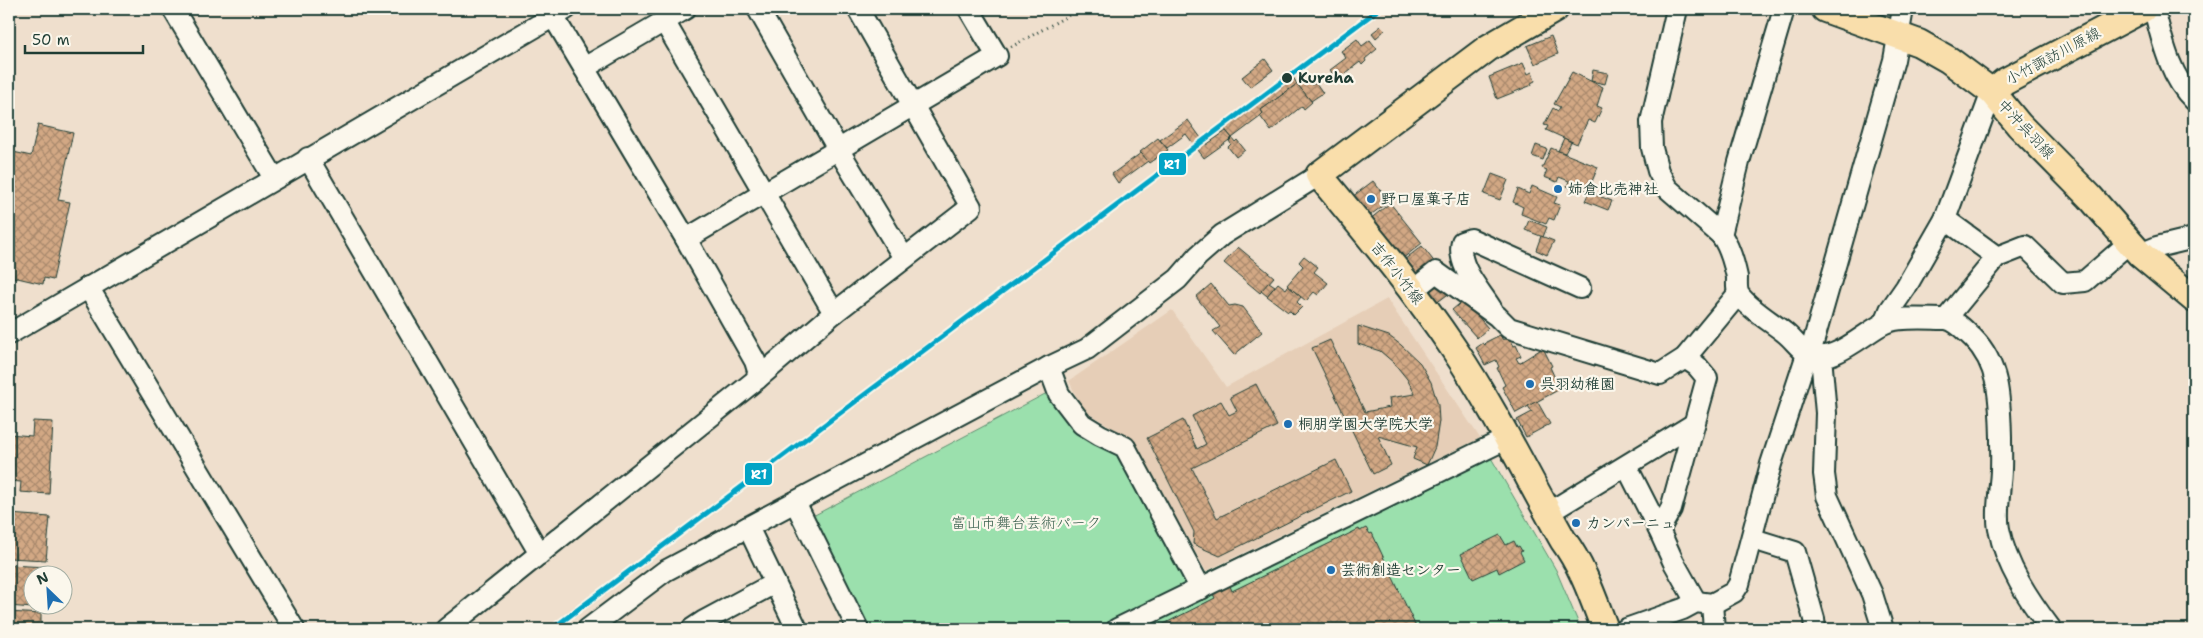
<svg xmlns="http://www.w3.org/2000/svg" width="2203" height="638" font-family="'Shantell Sans','Klee One',sans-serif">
  <defs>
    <pattern id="building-cross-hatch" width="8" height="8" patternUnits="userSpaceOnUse" patternTransform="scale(1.25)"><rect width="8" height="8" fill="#d2a884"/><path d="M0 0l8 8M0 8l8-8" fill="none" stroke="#aa8a6d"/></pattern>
  </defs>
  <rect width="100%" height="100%" fill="#efdfcd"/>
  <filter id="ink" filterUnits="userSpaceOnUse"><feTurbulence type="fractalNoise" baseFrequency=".02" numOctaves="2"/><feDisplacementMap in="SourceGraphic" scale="10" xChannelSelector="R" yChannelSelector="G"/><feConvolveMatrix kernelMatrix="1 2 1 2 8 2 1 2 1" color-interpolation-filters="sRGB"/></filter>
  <g filter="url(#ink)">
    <path fill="#e6ceb7" d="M1387,299L1480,438L1206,571L1133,440L1083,410L1069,381L1172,310L1226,387Z"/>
    <path fill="#9be0ad" stroke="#5d8e70" d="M1045,394L1073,429L1120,453L1185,582L1483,444L1556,570L1581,629H868L811,517Z"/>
    <g fill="url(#building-cross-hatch)" stroke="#1f3d34">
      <path d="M1381,26L1385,30L1376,38L1372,33Z"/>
      <path d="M1551,36L1558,54L1535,64L1527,46Z"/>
      <path d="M1357,39L1362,46L1370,40L1377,49L1365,59L1366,61L1362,65L1360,62L1337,80L1330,70L1346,58L1341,51Z"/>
      <path d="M1265,59L1273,70L1250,87L1242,77Z"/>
      <path d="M1523,63L1528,74L1532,72L1535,81L1531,83L1532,85L1497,99L1489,77Z"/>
      <path d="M1593,70L1608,73L1605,84L1591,81Z"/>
      <path d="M1572,72L1603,87L1597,106L1602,108L1595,123L1588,120L1577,144L1546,130L1548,126L1544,125L1553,108L1558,111L1560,107L1554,104Z"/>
      <path d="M1293,77L1297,84L1261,110L1263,113L1260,117L1232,138L1224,128Z"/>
      <path d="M1306,77L1311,85L1316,83L1323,93L1311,101L1297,84Z"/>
      <path d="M1297,84L1312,102L1304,109L1302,106L1271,131L1260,116L1263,113L1261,110Z"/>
      <path d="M1188,120L1206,145L1226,131L1232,138L1204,158L1186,134L1167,148L1160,140Z"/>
      <path d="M38,125L73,133L58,200L70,202L53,280L44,278L43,284L9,276V151L31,156Z"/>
      <path d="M1158,138L1168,150L1149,163L1140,152Z"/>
      <path d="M1232,138L1235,142L1237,140L1245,150L1236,157L1228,147L1231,144L1229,141Z"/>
      <path d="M1564,138L1571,142L1565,153L1558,151Z"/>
      <path d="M1536,145L1547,149L1543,160L1532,156Z"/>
      <path d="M1551,148L1598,167L1588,191L1582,188L1580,192L1567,186L1569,181L1559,177L1557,182L1544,177L1547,170L1542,168Z"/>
      <path d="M1141,153L1148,161L1118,183L1112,174Z"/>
      <path d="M1492,174L1508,180L1500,200L1484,194Z"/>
      <path d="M1373,181L1389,201L1368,217L1352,197Z"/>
      <path d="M1532,186L1557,197L1554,203L1560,205L1554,220L1549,218L1546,224L1521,214L1523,207L1513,202L1518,189L1529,194Z"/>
      <path d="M1589,192L1612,201L1608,210L1585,201Z"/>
      <path d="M1390,203L1422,243L1402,259L1369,220Z"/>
      <path d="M1529,220L1547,227L1543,237L1525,230Z"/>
      <path d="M1541,236L1554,241L1547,255L1536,250Z"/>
      <path d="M1422,246L1436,264L1418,278L1404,260Z"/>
      <path d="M1238,247L1274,277L1260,293L1224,263Z"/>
      <path d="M1304,256L1318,267L1314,272L1328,283L1318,295L1314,292L1306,301L1287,285L1303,266L1299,262Z"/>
      <path d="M1269,282L1275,286L1267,296L1261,291Z"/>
      <path d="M1278,283L1286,289L1288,286L1301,297L1297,302L1302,307L1294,315L1290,311L1288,312L1267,296Z"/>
      <path d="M1211,284L1229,306L1235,305L1243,307L1262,332L1234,355L1213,331L1220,327L1196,297Z"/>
      <path d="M1435,286L1451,292L1435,304L1426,293Z"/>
      <path d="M1464,300L1488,328L1477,338L1452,310Z"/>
      <path d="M1358,326L1389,336L1401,345L1420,363L1431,382L1438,405L1439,421L1435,447L1427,465L1413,459L1417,447L1378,436L1391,465L1373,474L1312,348L1330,340L1365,412L1390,407L1389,398L1415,394L1407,379L1394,363L1380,351L1358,344Z"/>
      <path d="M1500,335L1503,340L1509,337L1514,346L1516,345L1521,356L1516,358L1519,363L1543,348L1552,366L1550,367L1560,389L1516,413L1502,387L1505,385L1497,368L1499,367L1496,360L1485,365L1476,348L1483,343L1485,345L1486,342Z"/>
      <path d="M1256,384L1277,426L1192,468L1217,518L1336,460L1351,491L1220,556L1193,544L1194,532L1147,438L1183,420L1197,449L1206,444L1192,416L1221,401L1229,415L1237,411L1230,397Z"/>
      <path d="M1537,401L1550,424L1526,437L1517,420L1532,412L1528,406Z"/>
      <path d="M33,421L53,422L49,494L20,492L21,482L9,481V434L32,436Z"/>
      <path d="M9,514L50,517L46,560L9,558Z"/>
      <path d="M1366,528L1370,534L1372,533L1417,629H1154L1215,598L1213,594L1230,586L1232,591L1359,529L1360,531Z"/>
      <path d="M1500,535L1506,545L1514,541L1517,547L1519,546L1522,551L1520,552L1524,560L1499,573L1497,568L1473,579L1461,554Z"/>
      <path d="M9,565L47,567L46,576H32V606H45L44,609L9,606Z"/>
      <path d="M9,612L41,614V629H9Z"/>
    </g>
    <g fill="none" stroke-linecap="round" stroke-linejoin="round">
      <g stroke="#1f3d34" stroke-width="24">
        <g id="minor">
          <path d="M173,9L274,178"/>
          <path d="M758,9L838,149L904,258"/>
          <path d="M1677,9L1651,122L1652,148L1658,171L1667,188L1721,235C1730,247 1734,263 1737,277C1737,283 1736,291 1740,296C1751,310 1770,321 1784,332C1792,338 1798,347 1806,353C1829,369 1866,331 1885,323C1899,316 1929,319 1946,319C1957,321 1964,330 1973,338C2000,365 2000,402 2001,438C2001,453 2002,468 2000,483C1999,499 1996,514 1999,529C2006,566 2029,600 2051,629"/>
          <path d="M2154,9C2162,40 2170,77 2194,100"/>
          <path d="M553,16L686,239L755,361L758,371L757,379"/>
          <path d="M664,21L834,313"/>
          <path d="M584,68L685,9"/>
          <path d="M308,158L540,554"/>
          <path d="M1945,219L1997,257L2025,246L2063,283L2085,281L2130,242"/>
          <path d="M1721,235L1739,162L1784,9"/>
          <path d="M686,239L997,56L969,9"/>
          <path d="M2140,254L2157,247L2194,238"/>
          <path d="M88,287L294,629"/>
          <path d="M1412,291L1436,272L1497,316L1509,328L1660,374L1685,358L1738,294"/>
          <path d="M1491,308C1480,290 1456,265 1462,242L1471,239L1580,288"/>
          <path d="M1946,319L1997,257"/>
          <path d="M1885,322L1890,310L1906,287L1945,219L1992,92"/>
          <path d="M9,334L566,9"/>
          <path d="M1821,356L1826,413L1824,474L1827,496L1872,594L1883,629"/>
          <path d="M1685,358L1697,366L1707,378L1671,509L1659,530L1673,561L1696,602"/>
          <path d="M1049,367L1059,394L1082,424L1100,435L1125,447L1201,589"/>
          <path d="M1627,467L1659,530"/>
          <path d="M795,502L858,629"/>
          <path d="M1548,513L1694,424"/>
          <path d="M748,527L797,629"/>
          <path d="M1753,539L1795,552L1814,619L1815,629"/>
          <path d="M1712,604L1714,629"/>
          <path d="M446,629L757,379L834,313L971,207L858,9"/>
          <path d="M588,629L665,571L1049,367L1087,349L1178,279L1198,256L1222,235L1319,175"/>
          <path d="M692,629L704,621L775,583"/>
          <path d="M1117,629L1508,438"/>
          <path d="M1626,629L1683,609L1696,602L1712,604L1734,592L1739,584L1771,464L1807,354L1813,343L1894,60L1903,9"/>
        </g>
      </g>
      <g stroke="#1f3d34" stroke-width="30">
        <g id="major">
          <path d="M1555,9L1488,48L1319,175C1366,232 1413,288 1454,349C1495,410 1527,476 1563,540C1583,567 1593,598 1605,629"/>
          <path d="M1825,9L1919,43L1949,60L1992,92L2019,125L2090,197L2140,254L2194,299"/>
          <path d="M1992,92L2004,82L2143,9"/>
        </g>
      </g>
      <path stroke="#1f3d34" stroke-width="3" stroke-dasharray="1 4" stroke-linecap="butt" d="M1011,47L1080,9"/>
      <use href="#minor" stroke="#fbf7ec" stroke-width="20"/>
      <use href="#major" stroke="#f9deab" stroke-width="26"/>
      <g stroke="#fbf7ec" stroke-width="9">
        <path id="rail-1" d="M552,629L1379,9"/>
      </g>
      <use href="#rail-1" stroke="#02a4c6" stroke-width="5"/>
    </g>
  </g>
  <circle fill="#1f3d34" stroke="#fbf7ec" stroke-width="2" cx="1287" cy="78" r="6"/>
  <g fill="#1f6fb2" stroke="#fbf7ec" stroke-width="2">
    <circle cx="1558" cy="189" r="5"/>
    <circle cx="1371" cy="199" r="5"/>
    <circle cx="1530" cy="384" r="5"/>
    <circle cx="1288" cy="424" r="5"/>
    <circle cx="1576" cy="523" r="5"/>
    <circle cx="1331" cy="570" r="5"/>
  </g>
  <g text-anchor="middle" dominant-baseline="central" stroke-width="4.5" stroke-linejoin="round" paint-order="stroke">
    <g font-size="15" fill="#1f3d34" stroke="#fbf7ec">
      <text transform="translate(2053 56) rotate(-28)">小竹諏訪川原線</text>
      <text transform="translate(2026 129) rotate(47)">中沖呉羽線</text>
      <text transform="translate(1397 273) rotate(52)">吉作小竹線</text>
    </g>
    <g font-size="15" font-weight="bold" fill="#1f3d34" stroke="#fbf7ec" text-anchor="start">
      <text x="1298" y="78">Kureha</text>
    </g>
    <g font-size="15" font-weight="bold" fill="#1f3d34" stroke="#fbf7ec" text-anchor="start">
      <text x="1568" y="189">姉倉比売神社</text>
      <text x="1381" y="199">野口屋菓子店</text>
      <text x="1540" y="384">呉羽幼稚園</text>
      <text x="1298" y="424">桐朋学園大学院大学</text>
      <text x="1586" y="523">カンパーニュ</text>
      <text x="1341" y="570">芸術創造センター</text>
    </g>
    <g font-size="15" fill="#385e4c" stroke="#fbf7ec">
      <text x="1026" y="523">富山市舞台芸術パーク</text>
    </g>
  </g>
  <g stroke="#fbf7ec" stroke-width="2">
    <rect x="1158" y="152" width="29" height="24" rx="5" fill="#02a4c6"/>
    <rect x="744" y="462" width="29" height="24" rx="5" fill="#02a4c6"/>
  </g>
  <g font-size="14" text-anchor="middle" font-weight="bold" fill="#fff">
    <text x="1172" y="169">R1</text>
    <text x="759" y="479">R1</text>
  </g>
  <rect width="2203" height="638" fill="none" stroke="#fbf7ec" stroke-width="30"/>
  <rect x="15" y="15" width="2173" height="608" fill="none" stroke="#1f3d34" stroke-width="2" filter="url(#ink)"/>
  <g transform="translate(48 590) rotate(335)"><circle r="24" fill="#fbf7ec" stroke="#a3ada2"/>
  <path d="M0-4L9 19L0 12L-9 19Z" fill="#1f6fb2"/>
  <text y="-8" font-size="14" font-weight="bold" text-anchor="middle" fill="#1f3d34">N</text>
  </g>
  <path d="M25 45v8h118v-8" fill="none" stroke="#1f3d34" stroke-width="2.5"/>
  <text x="32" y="45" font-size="15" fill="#1f3d34" stroke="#fbf7ec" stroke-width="4" paint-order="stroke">50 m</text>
</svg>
